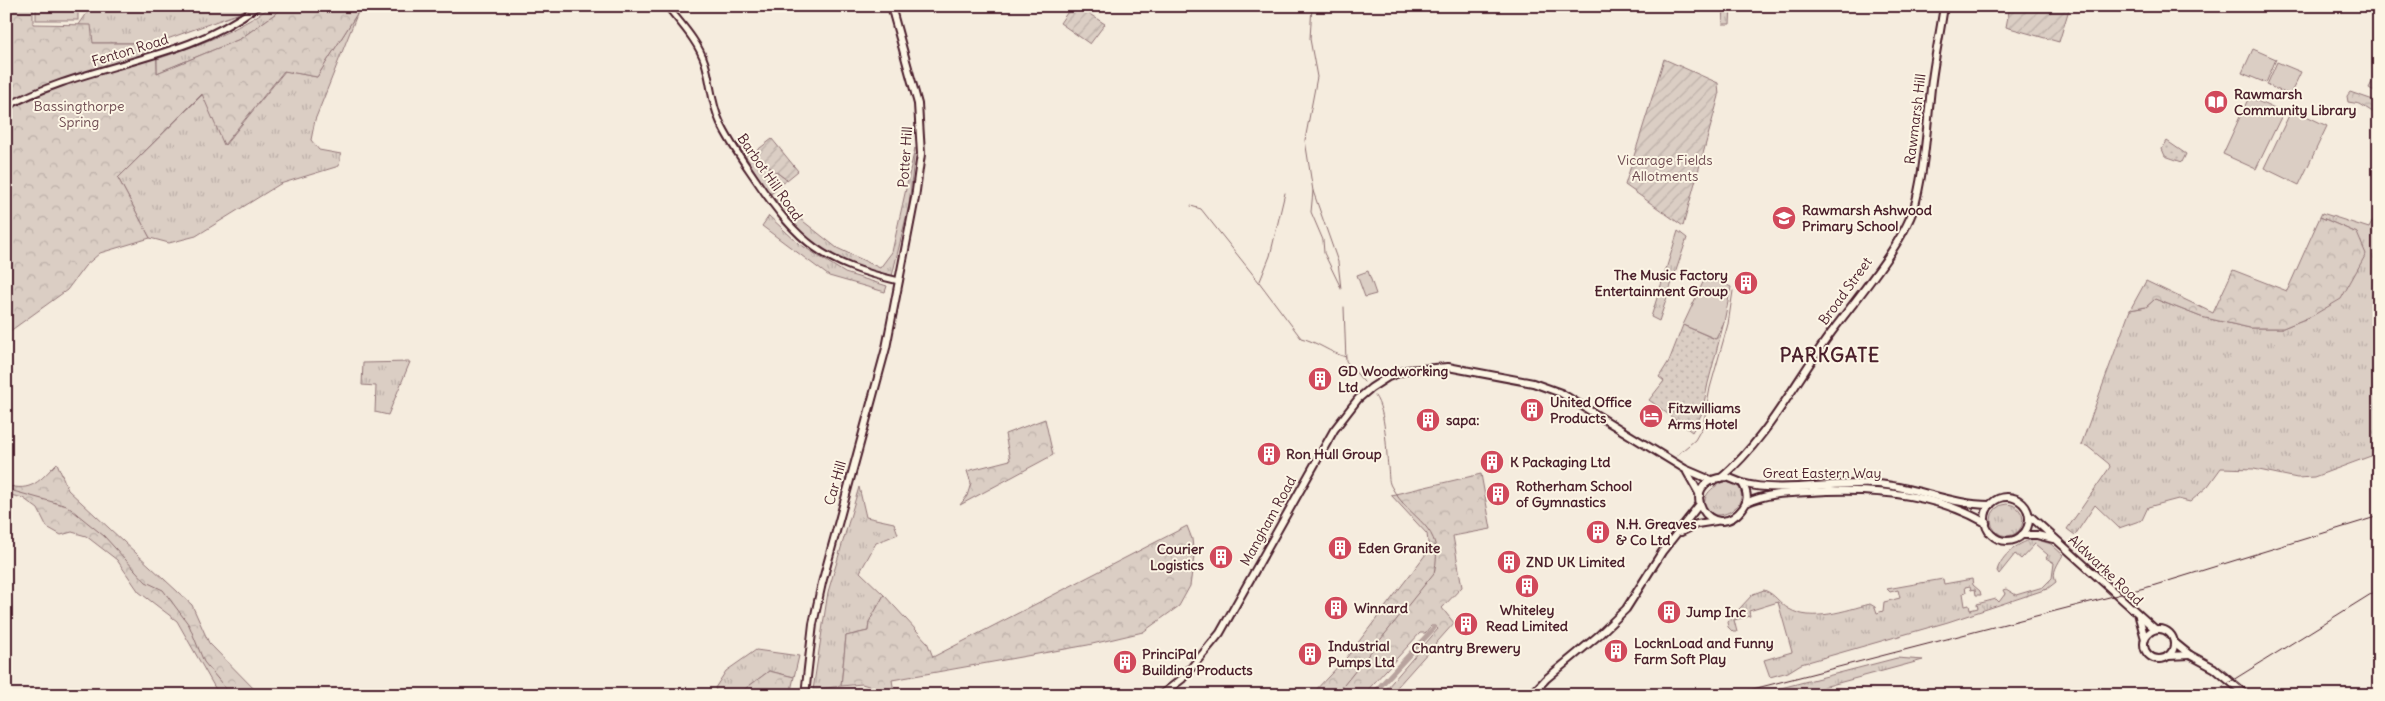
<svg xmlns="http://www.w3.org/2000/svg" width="2385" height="701" font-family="Delius,sans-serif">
  <defs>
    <pattern id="grass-tufts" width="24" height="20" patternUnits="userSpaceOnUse" patternTransform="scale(1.25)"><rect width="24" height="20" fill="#dbcec4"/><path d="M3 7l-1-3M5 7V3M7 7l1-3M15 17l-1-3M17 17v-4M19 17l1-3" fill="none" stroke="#bdb0a9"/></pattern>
    <pattern id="forest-crowns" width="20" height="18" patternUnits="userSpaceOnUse" patternTransform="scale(1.25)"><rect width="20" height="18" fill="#dbcec4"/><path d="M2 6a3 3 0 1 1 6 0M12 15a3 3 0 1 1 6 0" fill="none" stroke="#bdb0a9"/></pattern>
    <pattern id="park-dots" width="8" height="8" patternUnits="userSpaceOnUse" patternTransform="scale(1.25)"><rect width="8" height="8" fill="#dbcec4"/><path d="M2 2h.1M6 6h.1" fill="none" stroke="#bdb0a9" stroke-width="1.8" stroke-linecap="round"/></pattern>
    <pattern id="garden-furrows" width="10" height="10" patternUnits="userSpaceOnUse" patternTransform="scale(1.25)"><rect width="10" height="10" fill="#dbcec4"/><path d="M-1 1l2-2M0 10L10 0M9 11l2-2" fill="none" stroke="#bdb0a9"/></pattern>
  </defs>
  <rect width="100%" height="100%" fill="#f5ecde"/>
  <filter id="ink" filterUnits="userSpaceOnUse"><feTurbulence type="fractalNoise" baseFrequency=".02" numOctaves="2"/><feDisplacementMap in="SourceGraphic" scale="10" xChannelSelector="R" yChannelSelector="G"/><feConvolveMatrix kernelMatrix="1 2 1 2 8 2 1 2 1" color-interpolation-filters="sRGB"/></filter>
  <g filter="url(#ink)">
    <g fill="url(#grass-tufts)" stroke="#927678">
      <path d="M92,6H249L237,14L156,43H93L78,26Z"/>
      <path d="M272,6H286L240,39L157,73V59C199,45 235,32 272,6Z"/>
      <path d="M1724,6H1731L1730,24H1723Z"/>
      <path d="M358,12L315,120L311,140L319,150L341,154L339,166L280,184L196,236L169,243L150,238L118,178L203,94L225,145L285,71L317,77Z"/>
      <path d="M737,143L787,180L770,195L837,248L880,268L892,252L915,148L909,205L892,276L849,265L802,236L770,195Z"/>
      <path d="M2379,209V453L2314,477L2297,478L2254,469L2221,468L2208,486L2190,502L2178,499L2148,507L2142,520L2119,528L2095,505L2075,535L2067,529L2110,467L2109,464L2087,446L2081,445L2130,310L2146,307L2155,299L2201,317L2250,328H2283L2312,316L2357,233L2320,217L2322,213L2369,228Z"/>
      <path d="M769,216L798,243L845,273L887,286L885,292L829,276L762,226Z"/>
      <path d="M1678,231L1687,238L1659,321L1651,317Z"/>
      <path d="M410,362L388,415L375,412L376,386L362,385L363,363Z"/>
      <path d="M1725,482C1755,485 1739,517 1715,515C1694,505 1709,486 1725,482Z"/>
      <path d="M859,487L866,517L894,523L898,534L876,543L860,572L884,595L869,622L868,631L846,636L841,686L813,690L828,592Z"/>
      <circle cx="2007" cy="520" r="16"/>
      <path d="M2035,539L2051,544L2063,555C2058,564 2051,572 2056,582L2047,589L1948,622L1801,664L1788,672L1770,677L1764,660L1792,652L1778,602L1749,611L1750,616L1734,620L1737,632H1733L1728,627L1727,622L1753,594L1764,590C1775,594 1779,603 1789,609C1812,623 1846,610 1870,604L1875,607L1877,613L1883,611L1884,602L1900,598L1898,590L1890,592L1887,589L1943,579L1944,584L1972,579L1973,585L1980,591L1981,595H1976L1975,589L1971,590L1970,586L1965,587L1966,592L1963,593L1965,606L1969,605L1970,610L1978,608L1977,604L1996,599L1999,602L2005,594L2003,590L2006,589L2016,595L2043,587L2052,578L2054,563L2046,558L2048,555L2035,544L2021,559L2015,554L1999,574L1997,571C2001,555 2020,541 2035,539Z"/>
      <path d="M756,650L799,656L794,677L769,671L737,695H718L715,688L726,671Z"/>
      <path d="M1897,658L1923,660L1794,695H1754Z"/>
    </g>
    <g fill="url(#forest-crowns)" stroke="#927678">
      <path d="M6,6H33V24L91,25L93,43H156L157,73L240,39L286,6H359L358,12L317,77L284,71L224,145L202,94L118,178L150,238L100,253L85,266L67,290L6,334Z"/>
      <path d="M2350,92L2379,102V116L2360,104L2348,102L2347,96Z"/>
      <path d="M2320,217L2357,233L2366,254L2341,299L2312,316L2283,328H2250L2201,317L2155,299L2146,307L2130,310L2146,281L2213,313L2233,270L2287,291Z"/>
      <path d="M1045,419L1053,455L960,505L967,496L971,483L967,471L1010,460L1005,434Z"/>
      <path d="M57,463L68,490L192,605L209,643L260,695H219L177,621L139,592L117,560L86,536L72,532L61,535L47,527L38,509L23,498L6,494V485C32,493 40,480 57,463Z"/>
      <path d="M1481,474L1491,529L1453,536L1462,587L1442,608L1454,623L1390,695H1381L1438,629L1435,626H1431L1425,633H1420L1363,695H1311L1347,657L1429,550L1427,534L1391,495Z"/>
      <path d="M1187,526L1192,539L1194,557L1190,586L1179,606L1143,632L1088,645L892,680L894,692L891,695H879L875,688L862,684L841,686L846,636L868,631L869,622L884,595L927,642L933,657Z"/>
      <path d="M769,671L794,677L790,695H737Z"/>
    </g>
    <g fill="url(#park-dots)" stroke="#927678">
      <path d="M2167,141L2186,154L2182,162L2165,156L2162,149Z"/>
      <path d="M1724,322L1708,383L1702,413L1692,432L1649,400L1664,381L1659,377L1669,361L1683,325L1715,339Z"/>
    </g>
    <g fill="url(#garden-furrows)" stroke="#927678">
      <path d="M1072,6H1077L1105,24L1090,44L1060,23Z"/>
      <path d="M2010,6H2070L2059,42L2006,27Z"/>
      <path d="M1664,59L1718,83L1719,96L1683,226L1625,185Z"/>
      <path d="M772,139L798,171L787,180L752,154Z"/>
    </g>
    <g fill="#dbcec4" stroke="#927678">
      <rect x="36" y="6" width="42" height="14"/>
      <path d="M2253,49L2276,59L2266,83L2242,73Z"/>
      <path d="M2277,62L2301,72L2290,95L2267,85Z"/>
      <path d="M2379,69V94L2369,88Z"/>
      <path d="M2249,97L2283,113L2256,169L2223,154Z"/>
      <path d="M2292,109L2327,126L2299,185L2264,168Z"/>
      <path d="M1368,271L1376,294L1365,297L1357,275Z"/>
      <path d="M1706,276L1731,287L1724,322L1716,339L1683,325Z"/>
    </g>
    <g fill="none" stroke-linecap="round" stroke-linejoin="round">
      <g stroke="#8c6e70" stroke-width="1">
        <path d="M1312,6L1310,39L1317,77L1305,140L1313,191L1338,262L1341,289"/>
        <path d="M1313,191L1311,212L1323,240L1324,253L1340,286"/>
        <path d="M1191,206L1201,209L1259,282L1301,338C1318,342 1330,353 1346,357"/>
        <path d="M1260,281L1270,256L1285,193"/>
        <path d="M1344,307L1346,361L1364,382"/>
        <path d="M1677,455L1695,440L1703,426L1710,388L1728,324L1733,291"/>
        <path d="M6,489L67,506L104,536L146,582L163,590L189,625L204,662L231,695"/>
        <path d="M1336,695L1434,573C1446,524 1410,522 1391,486C1388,481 1389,473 1388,467C1386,449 1386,411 1375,396"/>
      </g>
      <path stroke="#b8a39e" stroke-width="5" d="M1372,695L1434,628"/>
      <g stroke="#4a1f2b" stroke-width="9">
        <g id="minor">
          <path d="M667,6C681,24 698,41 705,63C711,82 711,103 720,122C729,142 743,161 756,180C798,243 824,264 899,281"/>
          <path d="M6,107C64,75 129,66 190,43C214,34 237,21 258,6"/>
        </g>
      </g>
      <g stroke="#4a1f2b" stroke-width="10">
        <g id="major">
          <path d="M1687,472L1700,495"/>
          <path d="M1727,477L1742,483C1747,491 1749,500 1743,508C1712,549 1671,480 1727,477Z"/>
          <path d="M1721,478C1766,440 1794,384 1828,337C1854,301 1906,242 1916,201C1925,164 1927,126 1931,88C1934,61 1940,34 1944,6"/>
          <path d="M1742,483C1779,494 1836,481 1878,484C1916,487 1952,505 1990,505"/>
          <circle cx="2007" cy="519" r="22"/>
          <path d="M1746,503C1767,493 1788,493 1810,492C1869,488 1933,492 1986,523"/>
          <path d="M2029,515L2155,629"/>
          <path d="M1681,532L1697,524L1716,521"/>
          <path d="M2022,535H2037L2053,539"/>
          <path d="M2139,617L2145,639"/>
          <circle cx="2159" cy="644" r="15"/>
          <path d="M2174,642L2190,655L2214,668L2246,695"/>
          <path d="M2168,656L2190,655"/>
          <path d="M805,695L813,624L822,583L886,348L915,198L921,154L918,104L891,6"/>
          <path d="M1161,695L1182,679L1220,633L1334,430L1358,399L1371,388L1388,377L1407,370L1448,367L1533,383L1561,393L1685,469L1713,481"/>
          <path d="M1531,695L1546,679L1599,635L1626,609L1662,552L1699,505"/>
        </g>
      </g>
      <use href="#minor" stroke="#fcf5e5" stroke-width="5"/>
      <use href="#major" stroke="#fcf5e5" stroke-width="6"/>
      <g stroke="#4a1f2b" stroke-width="1">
        <path d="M1730,695L2152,586L2379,516"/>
        <path d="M2209,695L2379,589"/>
      </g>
    </g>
  </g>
  <defs>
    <g id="library-disc" transform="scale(1.25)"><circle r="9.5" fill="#d1495b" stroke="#fcf5e5"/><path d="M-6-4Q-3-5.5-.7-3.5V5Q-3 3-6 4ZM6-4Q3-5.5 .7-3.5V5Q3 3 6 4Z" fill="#fff"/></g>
    <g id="school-disc" transform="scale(1.25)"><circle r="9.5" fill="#d1495b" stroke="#fcf5e5"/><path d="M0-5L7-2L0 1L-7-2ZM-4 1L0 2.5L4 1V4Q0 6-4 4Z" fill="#fff"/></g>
    <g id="building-disc" transform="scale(1.25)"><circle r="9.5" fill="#d1495b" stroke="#fcf5e5"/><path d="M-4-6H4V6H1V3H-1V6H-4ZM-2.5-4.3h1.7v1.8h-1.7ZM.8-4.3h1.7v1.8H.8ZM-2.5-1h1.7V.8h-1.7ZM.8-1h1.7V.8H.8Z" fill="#fff"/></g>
    <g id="hotel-disc" transform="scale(1.25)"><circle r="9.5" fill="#d1495b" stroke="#fcf5e5"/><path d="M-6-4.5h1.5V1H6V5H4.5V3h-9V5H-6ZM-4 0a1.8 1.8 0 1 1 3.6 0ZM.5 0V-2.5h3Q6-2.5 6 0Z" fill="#fff"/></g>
  </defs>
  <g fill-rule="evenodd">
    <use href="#library-disc" x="2216" y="102"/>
    <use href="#school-disc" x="1784" y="218"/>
    <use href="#building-disc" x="1746" y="283"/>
    <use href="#building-disc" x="1320" y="379"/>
    <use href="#building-disc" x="1532" y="410"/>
    <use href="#hotel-disc" x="1651" y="416"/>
    <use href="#building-disc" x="1428" y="420"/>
    <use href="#building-disc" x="1269" y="454"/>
    <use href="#building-disc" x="1492" y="462"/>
    <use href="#building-disc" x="1498" y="494"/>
    <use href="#building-disc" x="1598" y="532"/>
    <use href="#building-disc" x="1340" y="548"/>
    <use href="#building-disc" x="1221" y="557"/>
    <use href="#building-disc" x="1509" y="562"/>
    <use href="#building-disc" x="1527" y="586"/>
    <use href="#building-disc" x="1336" y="608"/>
    <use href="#building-disc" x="1669" y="612"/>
    <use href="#building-disc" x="1466" y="624"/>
    <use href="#building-disc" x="1616" y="651"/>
    <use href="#building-disc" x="1310" y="654"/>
    <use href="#building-disc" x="1125" y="662"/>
  </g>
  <g text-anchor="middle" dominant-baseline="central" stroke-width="4" stroke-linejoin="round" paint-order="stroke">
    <g font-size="14" fill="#4a1f2b" stroke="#fcf5e5">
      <text transform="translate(130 50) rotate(-17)">Fenton Road</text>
      <text transform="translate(1915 119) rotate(-83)">Rawmarsh Hill</text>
      <text transform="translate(905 157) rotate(-86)">Potter Hill</text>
      <text transform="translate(770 177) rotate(55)">Barbot Hill Road</text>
      <text transform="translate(1845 291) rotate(-54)">Broad Street</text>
      <text x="1822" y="473">Great Eastern Way</text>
      <text transform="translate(835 483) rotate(-74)">Car Hill</text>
      <text transform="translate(1268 521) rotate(-61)">Mangham Road</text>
      <text transform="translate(2106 570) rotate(43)">Aldwarke Road</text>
    </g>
    <g font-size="14" font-weight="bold" fill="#4a1f2b" stroke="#fcf5e5" text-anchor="start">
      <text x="2234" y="94">Rawmarsh<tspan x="2234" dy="16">Community Library</tspan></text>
      <text x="1802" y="210">Rawmarsh Ashwood<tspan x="1802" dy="16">Primary School</tspan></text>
      <text x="1728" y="275" text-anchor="end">The Music Factory<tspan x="1728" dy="16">Entertainment Group</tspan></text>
      <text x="1338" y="371">GD Woodworking<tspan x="1338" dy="16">Ltd</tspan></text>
      <text x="1550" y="402">United Office<tspan x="1550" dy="16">Products</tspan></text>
      <text x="1668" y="408">Fitzwilliams<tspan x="1668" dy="16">Arms Hotel</tspan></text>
      <text x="1446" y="420">sapa:</text>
      <text x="1286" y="454">Ron Hull Group</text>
      <text x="1510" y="462">K Packaging Ltd</text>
      <text x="1516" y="486">Rotherham School<tspan x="1516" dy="16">of Gymnastics</tspan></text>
      <text x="1616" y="524">N.H. Greaves<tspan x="1616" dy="16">&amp; Co Ltd</tspan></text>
      <text x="1358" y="548">Eden Granite</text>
      <text x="1204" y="549" text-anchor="end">Courier<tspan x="1204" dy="16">Logistics</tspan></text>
      <text x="1526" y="562">ZND UK Limited</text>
      <text x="1354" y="608">Winnard</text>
      <text x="1527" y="610" text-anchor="middle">Whiteley<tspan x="1527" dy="16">Read Limited</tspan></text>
      <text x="1686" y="612">Jump Inc</text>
      <text x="1634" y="643">LocknLoad and Funny<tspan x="1634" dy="16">Farm Soft Play</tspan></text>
      <text x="1328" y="646">Industrial<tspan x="1328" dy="16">Pumps Ltd</tspan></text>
      <text x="1466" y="648" text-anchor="middle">Chantry Brewery</text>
      <text x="1142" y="654">PrinciPal<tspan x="1142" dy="16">Building Products</tspan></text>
    </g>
    <g font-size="14" fill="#6e4b51" stroke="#fcf5e5">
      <text x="79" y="106">Bassingthorpe<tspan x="79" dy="16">Spring</tspan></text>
      <text x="1665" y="160">Vicarage Fields<tspan x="1665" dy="16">Allotments</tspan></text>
    </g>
    <g font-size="19" font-weight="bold" letter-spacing="1" fill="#4a1f2b" stroke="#fcf5e5">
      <text x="1830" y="355">PARKGATE</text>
    </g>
  </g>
  <rect width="2385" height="701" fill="none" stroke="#fcf5e5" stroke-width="25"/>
  <rect x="12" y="12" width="2360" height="676" fill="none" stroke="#4a1f2b" stroke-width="2" filter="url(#ink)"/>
</svg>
